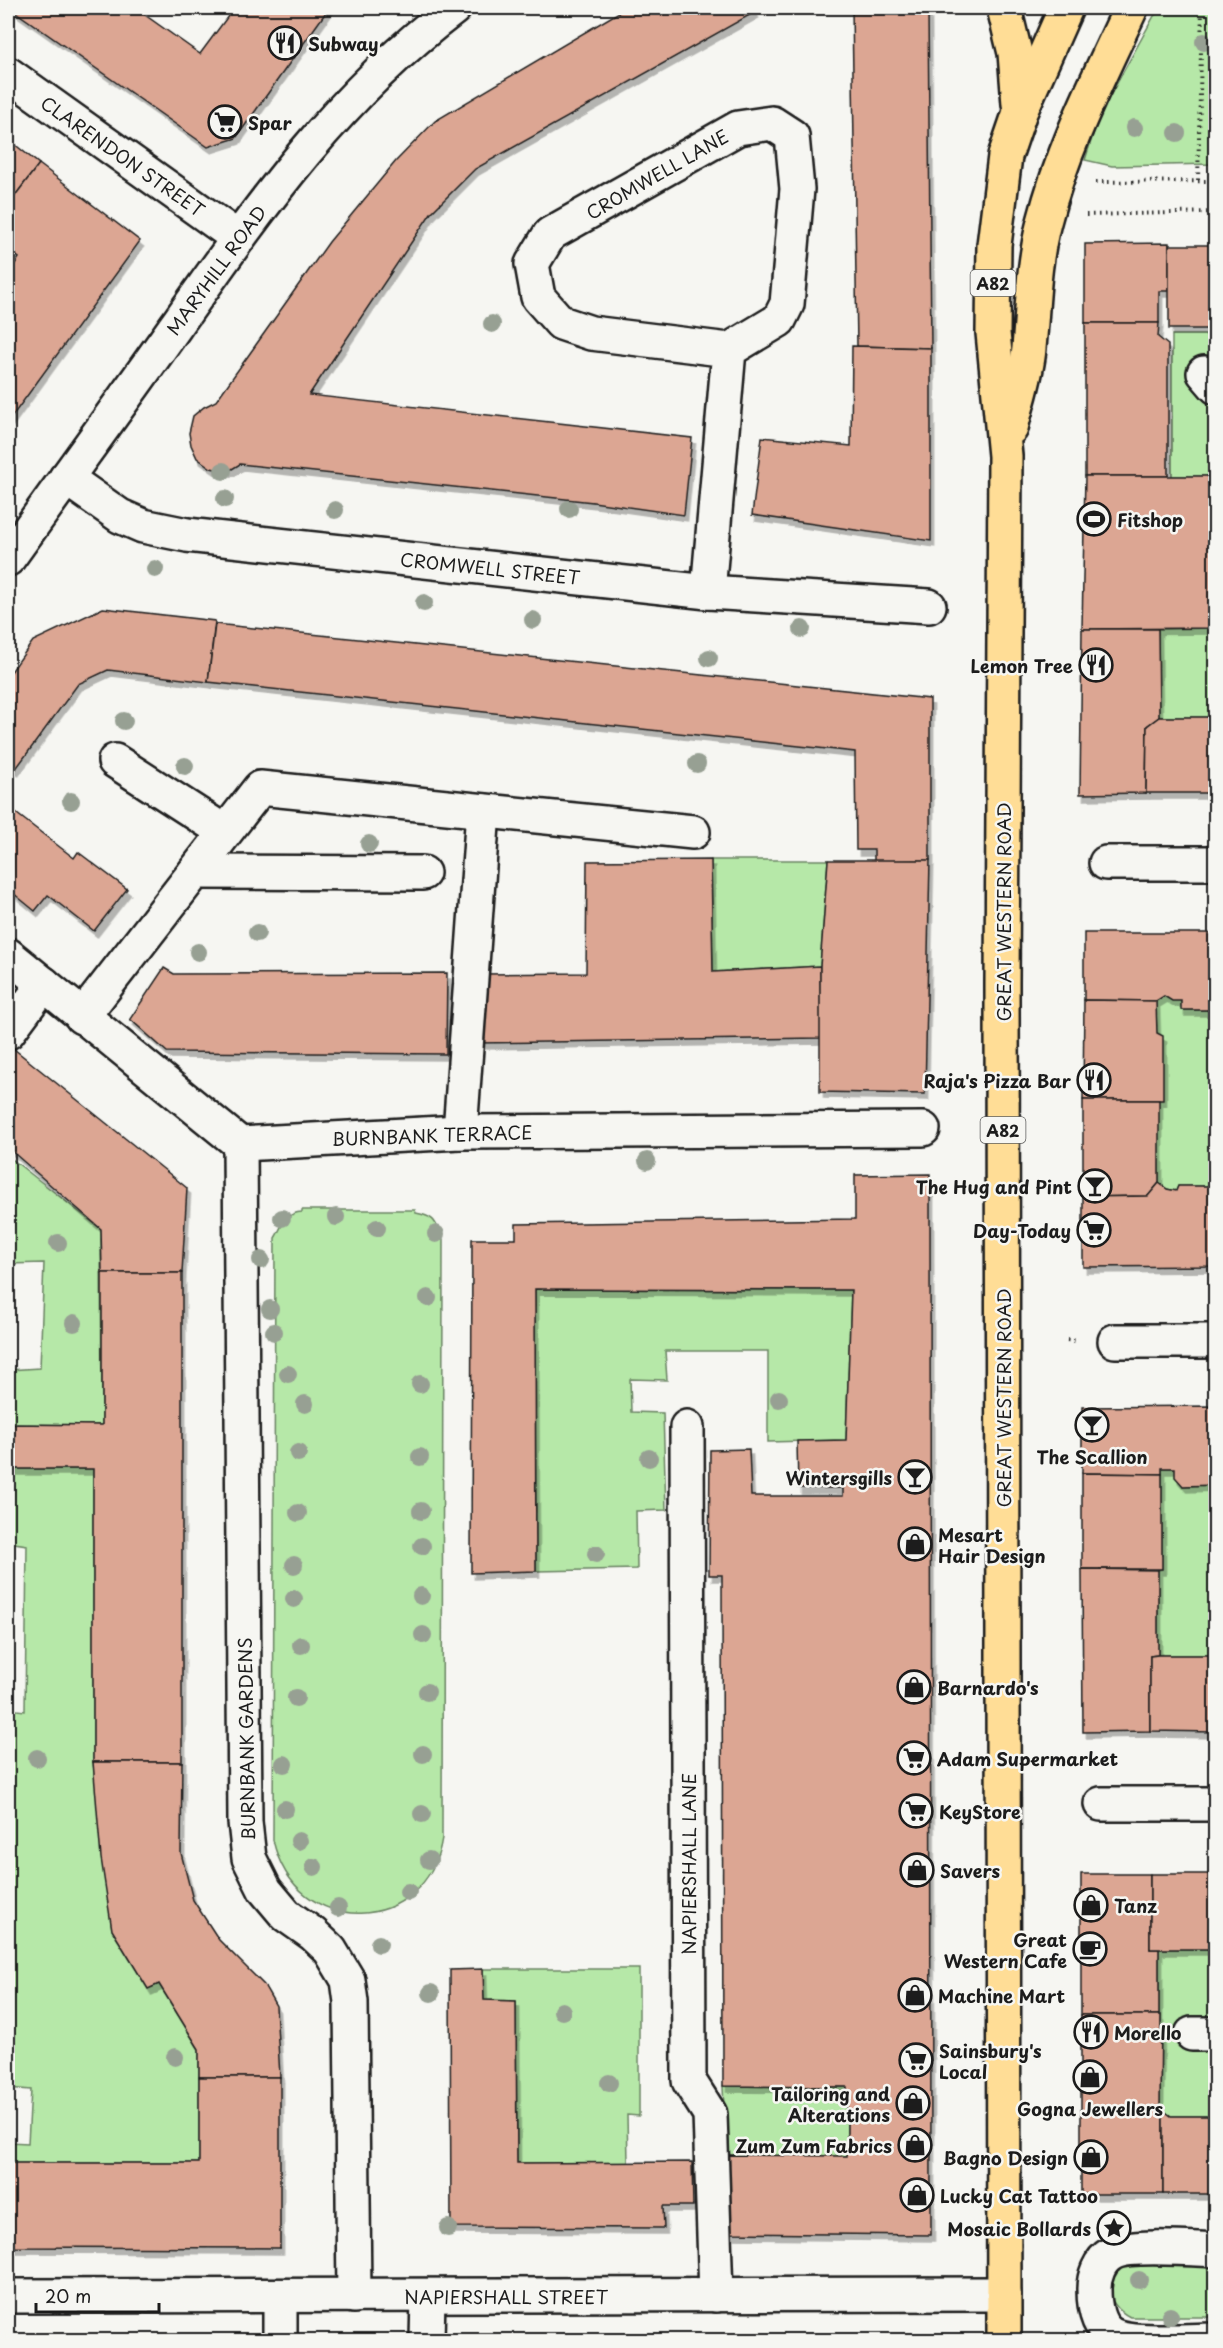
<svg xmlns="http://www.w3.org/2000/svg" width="1223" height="2348" font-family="'Playpen Sans',sans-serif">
  <defs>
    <filter id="shadow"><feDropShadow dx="3.5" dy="6" stdDeviation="0" flood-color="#0004"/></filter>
  </defs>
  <rect width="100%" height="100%" fill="#f6f6f2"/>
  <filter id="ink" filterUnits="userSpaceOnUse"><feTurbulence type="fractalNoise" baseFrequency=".0167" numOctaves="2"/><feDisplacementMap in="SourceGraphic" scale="12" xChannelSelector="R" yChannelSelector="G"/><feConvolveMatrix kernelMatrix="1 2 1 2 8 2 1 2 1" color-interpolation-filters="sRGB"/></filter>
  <g filter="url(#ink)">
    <g fill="#b6e8a8" stroke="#698262" stroke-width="1.5">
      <path d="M1162,8H1215V164L1112,166L1085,160L1099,116L1154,16Z"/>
      <rect x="1172" y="335" width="43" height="141"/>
      <path d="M1215,628V717H1159L1158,629Z"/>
      <path d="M711,860H828L820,966L713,972Z"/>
      <path d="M1164,996L1181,1001L1182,1010H1215V1186H1178L1176,1191L1167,1189L1159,1183L1156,1001Z"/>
      <path d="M8,1156L101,1229L102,1425L8,1424V1370L40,1368L44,1263L8,1264Z"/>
      <path d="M302,1210H415L416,1213C437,1217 435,1223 443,1239L442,1838C427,1935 296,1941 273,1840L275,1238C282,1227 284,1213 302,1212Z"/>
      <path d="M535,1289L851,1290L846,1440L768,1442V1351H665L667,1380L630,1379L631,1412L663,1413L666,1510L636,1511L637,1569L536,1571Z"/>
      <path d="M1162,1468H1175L1183,1486L1215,1485V1655H1158V1570L1162,1569Z"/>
      <path d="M8,1469H93V1762L112,1930L148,1988L159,1984L199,2049V2163H8V2142L28,2143L31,2090L8,2088V1709L25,1711L27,1545L8,1542Z"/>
      <path d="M1159,1949H1215V2116H1171L1160,2108L1161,2015H1159Z"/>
      <path d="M483,1969H639V2116L627,2115L628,2163H517L516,2001L484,2000Z"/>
      <path d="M723,2086L847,2087V2156L726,2155Z"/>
      <path d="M1131,2263L1215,2264V2317H1130C1104,2304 1100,2273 1131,2263Z"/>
    </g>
    <g fill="#dca693" stroke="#1c1c1c" stroke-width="1.5" filter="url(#shadow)">
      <path d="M10,8H135L200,54L234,8H329L236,138L208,147Z"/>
      <path d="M626,8H753L755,12L475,169L431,213L309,395L692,438L684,515L593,502L240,464L232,469L223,471L211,468L197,458L191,445L189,433L193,416L204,407L216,401L329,242L396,161L435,121Z"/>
      <path d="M852,8H928L931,348L857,346Z"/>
      <path d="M8,139L39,164L8,205Z"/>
      <path d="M39,164L140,241L8,422V274L19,258L8,249V205Z"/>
      <path d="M1169,243V291H1159V323H1085V244Z"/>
      <rect x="1169" y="245" width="47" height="84"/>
      <path d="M1085,323H1159L1158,337L1168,345V476H1085Z"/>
      <path d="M852,346L931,348V541L752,515L762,437L851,446Z"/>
      <path d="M1085,476H1216V628L1082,629Z"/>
      <path d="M103,608L215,621L208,682L108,670L78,684L15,770L8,764V676L33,641Z"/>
      <path d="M215,624L930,699V860L874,861V850H856L855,752L208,682Z"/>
      <path d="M1082,629H1158L1159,717L1147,726L1146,793L1080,794Z"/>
      <path d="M1159,717H1216V793H1146L1147,726Z"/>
      <path d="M8,807L74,858L78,852L127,889L94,931L48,895L35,911L8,889Z"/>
      <path d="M711,860L713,972L820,966L821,1038L476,1043L477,974L586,973L587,861Z"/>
      <path d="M828,860H930L925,1094L820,1092V966Z"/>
      <path d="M1084,933H1216V1010H1181V1001H1172L1164,996L1156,1001L1084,1000Z"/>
      <path d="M164,968L174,974L447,973L446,1054L167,1052L130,1019Z"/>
      <path d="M1084,1000L1156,1001L1157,1033L1163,1036V1100H1083Z"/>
      <path d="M9,1045L187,1188L182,1273H102L101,1229L8,1148V1046Z"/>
      <path d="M1083,1100H1159V1183L1148,1196L1083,1197Z"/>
      <path d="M930,1174L931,2235L727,2233L726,2155L847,2156V2087L723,2086L722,1575H709L710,1450L749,1449L751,1496H843V1488H798L797,1441L846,1440L851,1290L535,1289L536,1571L471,1573L472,1239H516V1224L855,1219V1175Z"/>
      <path d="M1159,1183L1167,1189L1176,1191L1178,1186H1216V1266L1083,1267V1197L1148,1196Z"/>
      <path d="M102,1273H182V1762H93V1469H8V1424L102,1425Z"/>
      <path d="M1216,1406V1485L1183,1486L1175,1477V1468H1162V1474L1082,1473V1407Z"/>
      <path d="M1082,1473L1162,1474V1569H1082Z"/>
      <path d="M1082,1569L1158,1570V1655L1150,1656V1731L1083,1732Z"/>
      <path d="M1158,1655H1216V1732L1150,1731V1656Z"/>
      <path d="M93,1762H182L181,1853L193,1900L219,1940L264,1985L276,2006L280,2077H199V2049L159,1984L148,1989L112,1930L101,1858Z"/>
      <path d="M1081,1874H1150V1949H1159V2015H1081Z"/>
      <rect x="1150" y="1874" width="66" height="75"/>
      <path d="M483,1969L484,2000L516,2001L517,2163L692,2162L693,2206H663L664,2228L451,2227L450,1970Z"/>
      <path d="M1081,2015H1161L1160,2108L1163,2110V2194H1081Z"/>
      <path d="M199,2077H280V2248L8,2247V2163H199Z"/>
      <path d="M1163,2110L1171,2116H1216V2194H1163Z"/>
    </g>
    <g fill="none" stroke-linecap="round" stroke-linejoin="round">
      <g stroke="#1c1c1c" stroke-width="38">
        <g id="minor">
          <path d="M8,74L238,238"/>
          <path d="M1204,373L1216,387"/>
          <path d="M66,478L120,516L143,526L187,535L708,592L929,606"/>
          <path d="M8,559C63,482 120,405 175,327C259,208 336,97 454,8"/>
          <path d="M708,592L729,350L591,333L561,323L538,297L532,264L550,234L738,128L772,123L792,136L797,189L787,304L779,320L729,350"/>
          <path d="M115,761L225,832"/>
          <path d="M1106,863H1216"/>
          <path d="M195,872L423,873"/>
          <path d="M8,955L240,1144L460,1132L923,1129"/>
          <path d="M82,1017L260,788L693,832"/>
          <path d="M8,1032L44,984"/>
          <path d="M460,1132L483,811"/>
          <path d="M240,1144L245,1822L249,1858L265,1890L286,1915L313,1934L330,1950L348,1980L351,2002L354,2296"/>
          <path d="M1115,1341H1216"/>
          <path d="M687,1427L689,2081L710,2114L716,2295"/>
          <path d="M1101,1804H1216"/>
          <path d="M1192,2034H1216"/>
          <path d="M1216,2250C1195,2249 1126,2244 1111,2254C1099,2261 1094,2277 1094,2289C1094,2305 1097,2326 1111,2334C1129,2345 1192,2340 1216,2340"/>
          <path d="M8,2296L1004,2294"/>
          <path d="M280,2340V2296"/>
          <path d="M427,2340L428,2296"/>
        </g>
      </g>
      <g stroke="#1c1c1c" stroke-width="38">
        <g id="major">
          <path d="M1004,8L1015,53L1019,104"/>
          <path d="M1011,428C1017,402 1027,375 1029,348C1033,305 1033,264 1044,222C1063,147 1099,77 1131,8"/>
          <path d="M1004,2340L1002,983L1005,456L993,333L994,245L1005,156L1020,112L1066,8"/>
        </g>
      </g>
      <g stroke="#1c1c1c" stroke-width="4" stroke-dasharray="1.5 4.5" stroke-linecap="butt">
        <path d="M1198,180L1202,8"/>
        <path d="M1096,182L1216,181"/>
        <path d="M1086,215L1216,212"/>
        <path d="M1067,1340L1078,1341"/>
      </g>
      <use href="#minor" stroke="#f6f6f2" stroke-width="33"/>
      <use href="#major" stroke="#ffdd96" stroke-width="33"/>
    </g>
    <g fill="#97a093">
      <circle cx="1204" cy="42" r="9"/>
      <circle cx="1134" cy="128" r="9"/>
      <circle cx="1177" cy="133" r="9"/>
      <circle cx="492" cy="324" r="9"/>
      <circle cx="223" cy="471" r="9"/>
      <circle cx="225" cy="499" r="9"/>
      <circle cx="569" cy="509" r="9"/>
      <circle cx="335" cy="510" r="9"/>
      <circle cx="155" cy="569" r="9"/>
      <circle cx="424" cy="603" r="9"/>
      <circle cx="533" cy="620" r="9"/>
      <circle cx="802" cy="629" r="9"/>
      <circle cx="709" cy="658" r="9"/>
      <circle cx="124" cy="721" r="9"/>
      <circle cx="697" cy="764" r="9"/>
      <circle cx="185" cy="766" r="9"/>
      <circle cx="71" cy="801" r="9"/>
      <circle cx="369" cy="844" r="9"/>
      <circle cx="257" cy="933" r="9"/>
      <circle cx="198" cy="952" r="9"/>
      <circle cx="647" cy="1161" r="9"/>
      <circle cx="336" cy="1217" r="9"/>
      <circle cx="282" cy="1218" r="9"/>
      <circle cx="377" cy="1228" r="9"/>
      <circle cx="436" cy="1234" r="9"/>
      <circle cx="58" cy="1243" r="9"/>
      <circle cx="261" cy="1260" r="9"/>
      <circle cx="428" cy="1298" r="9"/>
      <circle cx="270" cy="1309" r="9"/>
      <circle cx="74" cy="1323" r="9"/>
      <circle cx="274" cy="1332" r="9"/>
      <circle cx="288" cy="1374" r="9"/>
      <circle cx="420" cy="1384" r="9"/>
      <circle cx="779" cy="1399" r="9"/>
      <circle cx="305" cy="1404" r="9"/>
      <circle cx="298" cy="1453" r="9"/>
      <circle cx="420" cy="1457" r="9"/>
      <circle cx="649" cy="1458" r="9"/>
      <circle cx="421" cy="1511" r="9"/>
      <circle cx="298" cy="1513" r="9"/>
      <circle cx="422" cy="1546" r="9"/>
      <circle cx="596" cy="1554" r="9"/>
      <circle cx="294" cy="1565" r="9"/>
      <circle cx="421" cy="1596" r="9"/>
      <circle cx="294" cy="1599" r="9"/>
      <circle cx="423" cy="1635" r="9"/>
      <circle cx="301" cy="1645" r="9"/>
      <circle cx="427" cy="1692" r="9"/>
      <circle cx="296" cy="1698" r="9"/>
      <circle cx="423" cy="1754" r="9"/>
      <circle cx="37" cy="1758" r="9"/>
      <circle cx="284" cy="1764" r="9"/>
      <circle cx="285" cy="1809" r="9"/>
      <circle cx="422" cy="1814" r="9"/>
      <circle cx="299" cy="1841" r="9"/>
      <circle cx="429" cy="1860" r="9"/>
      <circle cx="314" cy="1867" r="9"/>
      <circle cx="408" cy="1892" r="9"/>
      <circle cx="338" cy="1908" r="9"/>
      <circle cx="379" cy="1944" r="9"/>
      <circle cx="431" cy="1993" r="9"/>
      <circle cx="562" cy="2011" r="9"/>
      <circle cx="175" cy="2057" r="9"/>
      <circle cx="609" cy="2083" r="9"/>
      <circle cx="448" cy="2228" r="9"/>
      <circle cx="1139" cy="2280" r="9"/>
      <circle cx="1170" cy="2316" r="9"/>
    </g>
  </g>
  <defs>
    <g id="restaurant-ring" transform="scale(1.725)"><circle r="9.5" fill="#f6f6f2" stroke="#1c1c1c" stroke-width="1.5"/><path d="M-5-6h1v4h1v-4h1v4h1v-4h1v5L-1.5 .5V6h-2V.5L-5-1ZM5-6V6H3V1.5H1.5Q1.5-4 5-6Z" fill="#1c1c1c"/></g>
    <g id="supermarket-ring" transform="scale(1.725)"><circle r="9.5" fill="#f6f6f2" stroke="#1c1c1c" stroke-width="1.5"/><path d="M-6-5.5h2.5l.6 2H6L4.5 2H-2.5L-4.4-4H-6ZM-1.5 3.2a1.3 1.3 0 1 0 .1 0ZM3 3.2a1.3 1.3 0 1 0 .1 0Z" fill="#1c1c1c"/></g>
    <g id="stadium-ring" transform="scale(1.725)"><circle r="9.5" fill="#f6f6f2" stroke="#1c1c1c" stroke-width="1.5"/><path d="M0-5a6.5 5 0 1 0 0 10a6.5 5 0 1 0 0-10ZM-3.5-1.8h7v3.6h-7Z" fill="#1c1c1c"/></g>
    <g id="bar-ring" transform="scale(1.725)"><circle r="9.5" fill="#f6f6f2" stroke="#1c1c1c" stroke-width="1.5"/><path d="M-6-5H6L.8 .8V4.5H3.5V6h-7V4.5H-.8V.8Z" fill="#1c1c1c"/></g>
    <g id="shop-ring" transform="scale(1.725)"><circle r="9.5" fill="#f6f6f2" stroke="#1c1c1c" stroke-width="1.5"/><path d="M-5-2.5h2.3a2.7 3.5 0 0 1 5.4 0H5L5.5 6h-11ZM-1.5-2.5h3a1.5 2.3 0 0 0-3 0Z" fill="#1c1c1c"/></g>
    <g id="cafe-ring" transform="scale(1.725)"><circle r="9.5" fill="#f6f6f2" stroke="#1c1c1c" stroke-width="1.5"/><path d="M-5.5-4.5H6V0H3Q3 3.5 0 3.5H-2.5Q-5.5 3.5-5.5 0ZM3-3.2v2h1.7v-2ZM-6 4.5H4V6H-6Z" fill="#1c1c1c"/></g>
    <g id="sight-ring" transform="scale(1.725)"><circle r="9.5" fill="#f6f6f2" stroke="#1c1c1c" stroke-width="1.5"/><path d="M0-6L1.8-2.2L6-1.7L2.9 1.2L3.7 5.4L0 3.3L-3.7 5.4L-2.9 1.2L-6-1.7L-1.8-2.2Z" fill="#1c1c1c"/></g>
  </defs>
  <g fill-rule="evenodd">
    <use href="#restaurant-ring" x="285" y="43"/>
    <use href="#supermarket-ring" x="225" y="122"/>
    <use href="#stadium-ring" x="1094" y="519"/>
    <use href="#restaurant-ring" x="1096" y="665"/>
    <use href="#restaurant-ring" x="1094" y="1080"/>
    <use href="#bar-ring" x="1095" y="1186"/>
    <use href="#supermarket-ring" x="1094" y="1230"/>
    <use href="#bar-ring" x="1092" y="1425"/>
    <use href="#bar-ring" x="915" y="1477"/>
    <use href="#shop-ring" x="915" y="1544"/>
    <use href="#shop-ring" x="914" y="1687"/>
    <use href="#supermarket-ring" x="914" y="1758"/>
    <use href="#supermarket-ring" x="916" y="1811"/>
    <use href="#shop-ring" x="917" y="1870"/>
    <use href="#shop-ring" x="1091" y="1905"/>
    <use href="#cafe-ring" x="1090" y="1949"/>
    <use href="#shop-ring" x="915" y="1995"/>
    <use href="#restaurant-ring" x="1091" y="2032"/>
    <use href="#supermarket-ring" x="916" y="2060"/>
    <use href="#shop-ring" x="1090" y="2077"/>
    <use href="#shop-ring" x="913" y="2103"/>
    <use href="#shop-ring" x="915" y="2145"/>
    <use href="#shop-ring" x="1091" y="2157"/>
    <use href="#shop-ring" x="917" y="2195"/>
    <use href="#sight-ring" x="1114" y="2228"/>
  </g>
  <g text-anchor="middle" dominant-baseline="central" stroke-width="5" stroke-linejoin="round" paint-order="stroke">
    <g fill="#f6f6f2" stroke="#5d5d5c" stroke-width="1.5">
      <rect x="970.5" y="270" width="45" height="26" rx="4.5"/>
      <rect x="980.5" y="1117" width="45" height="26" rx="4.5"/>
    </g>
    <g font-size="16" font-weight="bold" fill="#1c1c1c">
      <text x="993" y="283">A82</text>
      <text x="1003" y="1130">A82</text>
    </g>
    <g font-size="18" font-weight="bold" fill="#1c1c1c" stroke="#f6f6f2" text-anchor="start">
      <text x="308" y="43">Subway</text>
      <text x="248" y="122">Spar</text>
      <text x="1117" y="519">Fitshop</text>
      <text x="1073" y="665" text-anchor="end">Lemon Tree</text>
      <text x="1071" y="1080" text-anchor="end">Raja's Pizza Bar</text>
      <text x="1072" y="1186" text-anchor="end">The Hug and Pint</text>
      <text x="1071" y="1230" text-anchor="end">Day-Today</text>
      <text x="1092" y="1456" text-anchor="middle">The Scallion</text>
      <text x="892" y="1477" text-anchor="end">Wintersgills</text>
      <text x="938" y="1534">Mesart<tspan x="938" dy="21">Hair Design</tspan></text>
      <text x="937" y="1687">Barnardo's</text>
      <text x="937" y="1758">Adam Supermarket</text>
      <text x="939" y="1811">KeyStore</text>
      <text x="940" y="1870">Savers</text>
      <text x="1114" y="1905">Tanz</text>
      <text x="1067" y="1939" text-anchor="end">Great<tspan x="1067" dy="21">Western Cafe</tspan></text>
      <text x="938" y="1995">Machine Mart</text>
      <text x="1114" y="2032">Morello</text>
      <text x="939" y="2050">Sainsbury's<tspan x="939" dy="21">Local</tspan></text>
      <text x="890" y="2093" text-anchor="end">Tailoring and<tspan x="890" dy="21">Alterations</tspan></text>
      <text x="1090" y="2108" text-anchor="middle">Gogna Jewellers</text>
      <text x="892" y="2145" text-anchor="end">Zum Zum Fabrics</text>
      <text x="1068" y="2157" text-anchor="end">Bagno Design</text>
      <text x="940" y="2195">Lucky Cat Tattoo</text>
      <text x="1091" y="2228" text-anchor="end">Mosaic Bollards</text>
    </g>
    <g font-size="18" fill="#1c1c1c" stroke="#f6f6f2">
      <text transform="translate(123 156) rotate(35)">CLARENDON STREET</text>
      <text transform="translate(657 174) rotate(-30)">CROMWELL LANE</text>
      <text transform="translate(216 270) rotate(-54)">MARYHILL ROAD</text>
      <text transform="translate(490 568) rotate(6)">CROMWELL STREET</text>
      <text transform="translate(1003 912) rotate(-90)">GREAT WESTERN ROAD</text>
      <text transform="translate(432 1135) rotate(-2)">BURNBANK TERRACE</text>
      <text transform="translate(1003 1398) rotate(-90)">GREAT WESTERN ROAD</text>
      <text transform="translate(246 1739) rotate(-91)">BURNBANK GARDENS</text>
      <text transform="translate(688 1864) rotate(-90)">NAPIERSHALL LANE</text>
      <text x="506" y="2296">NAPIERSHALL STREET</text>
    </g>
  </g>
  <rect width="1223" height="2348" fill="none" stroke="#f6f6f2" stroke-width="30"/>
  <rect x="15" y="15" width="1193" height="2318" fill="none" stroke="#1c1c1c" stroke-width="2" filter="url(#ink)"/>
  <path d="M36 2303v9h123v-9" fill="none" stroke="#1c1c1c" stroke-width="3"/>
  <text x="45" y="2303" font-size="18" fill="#1c1c1c" stroke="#f6f6f2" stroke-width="4.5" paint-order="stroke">20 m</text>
</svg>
